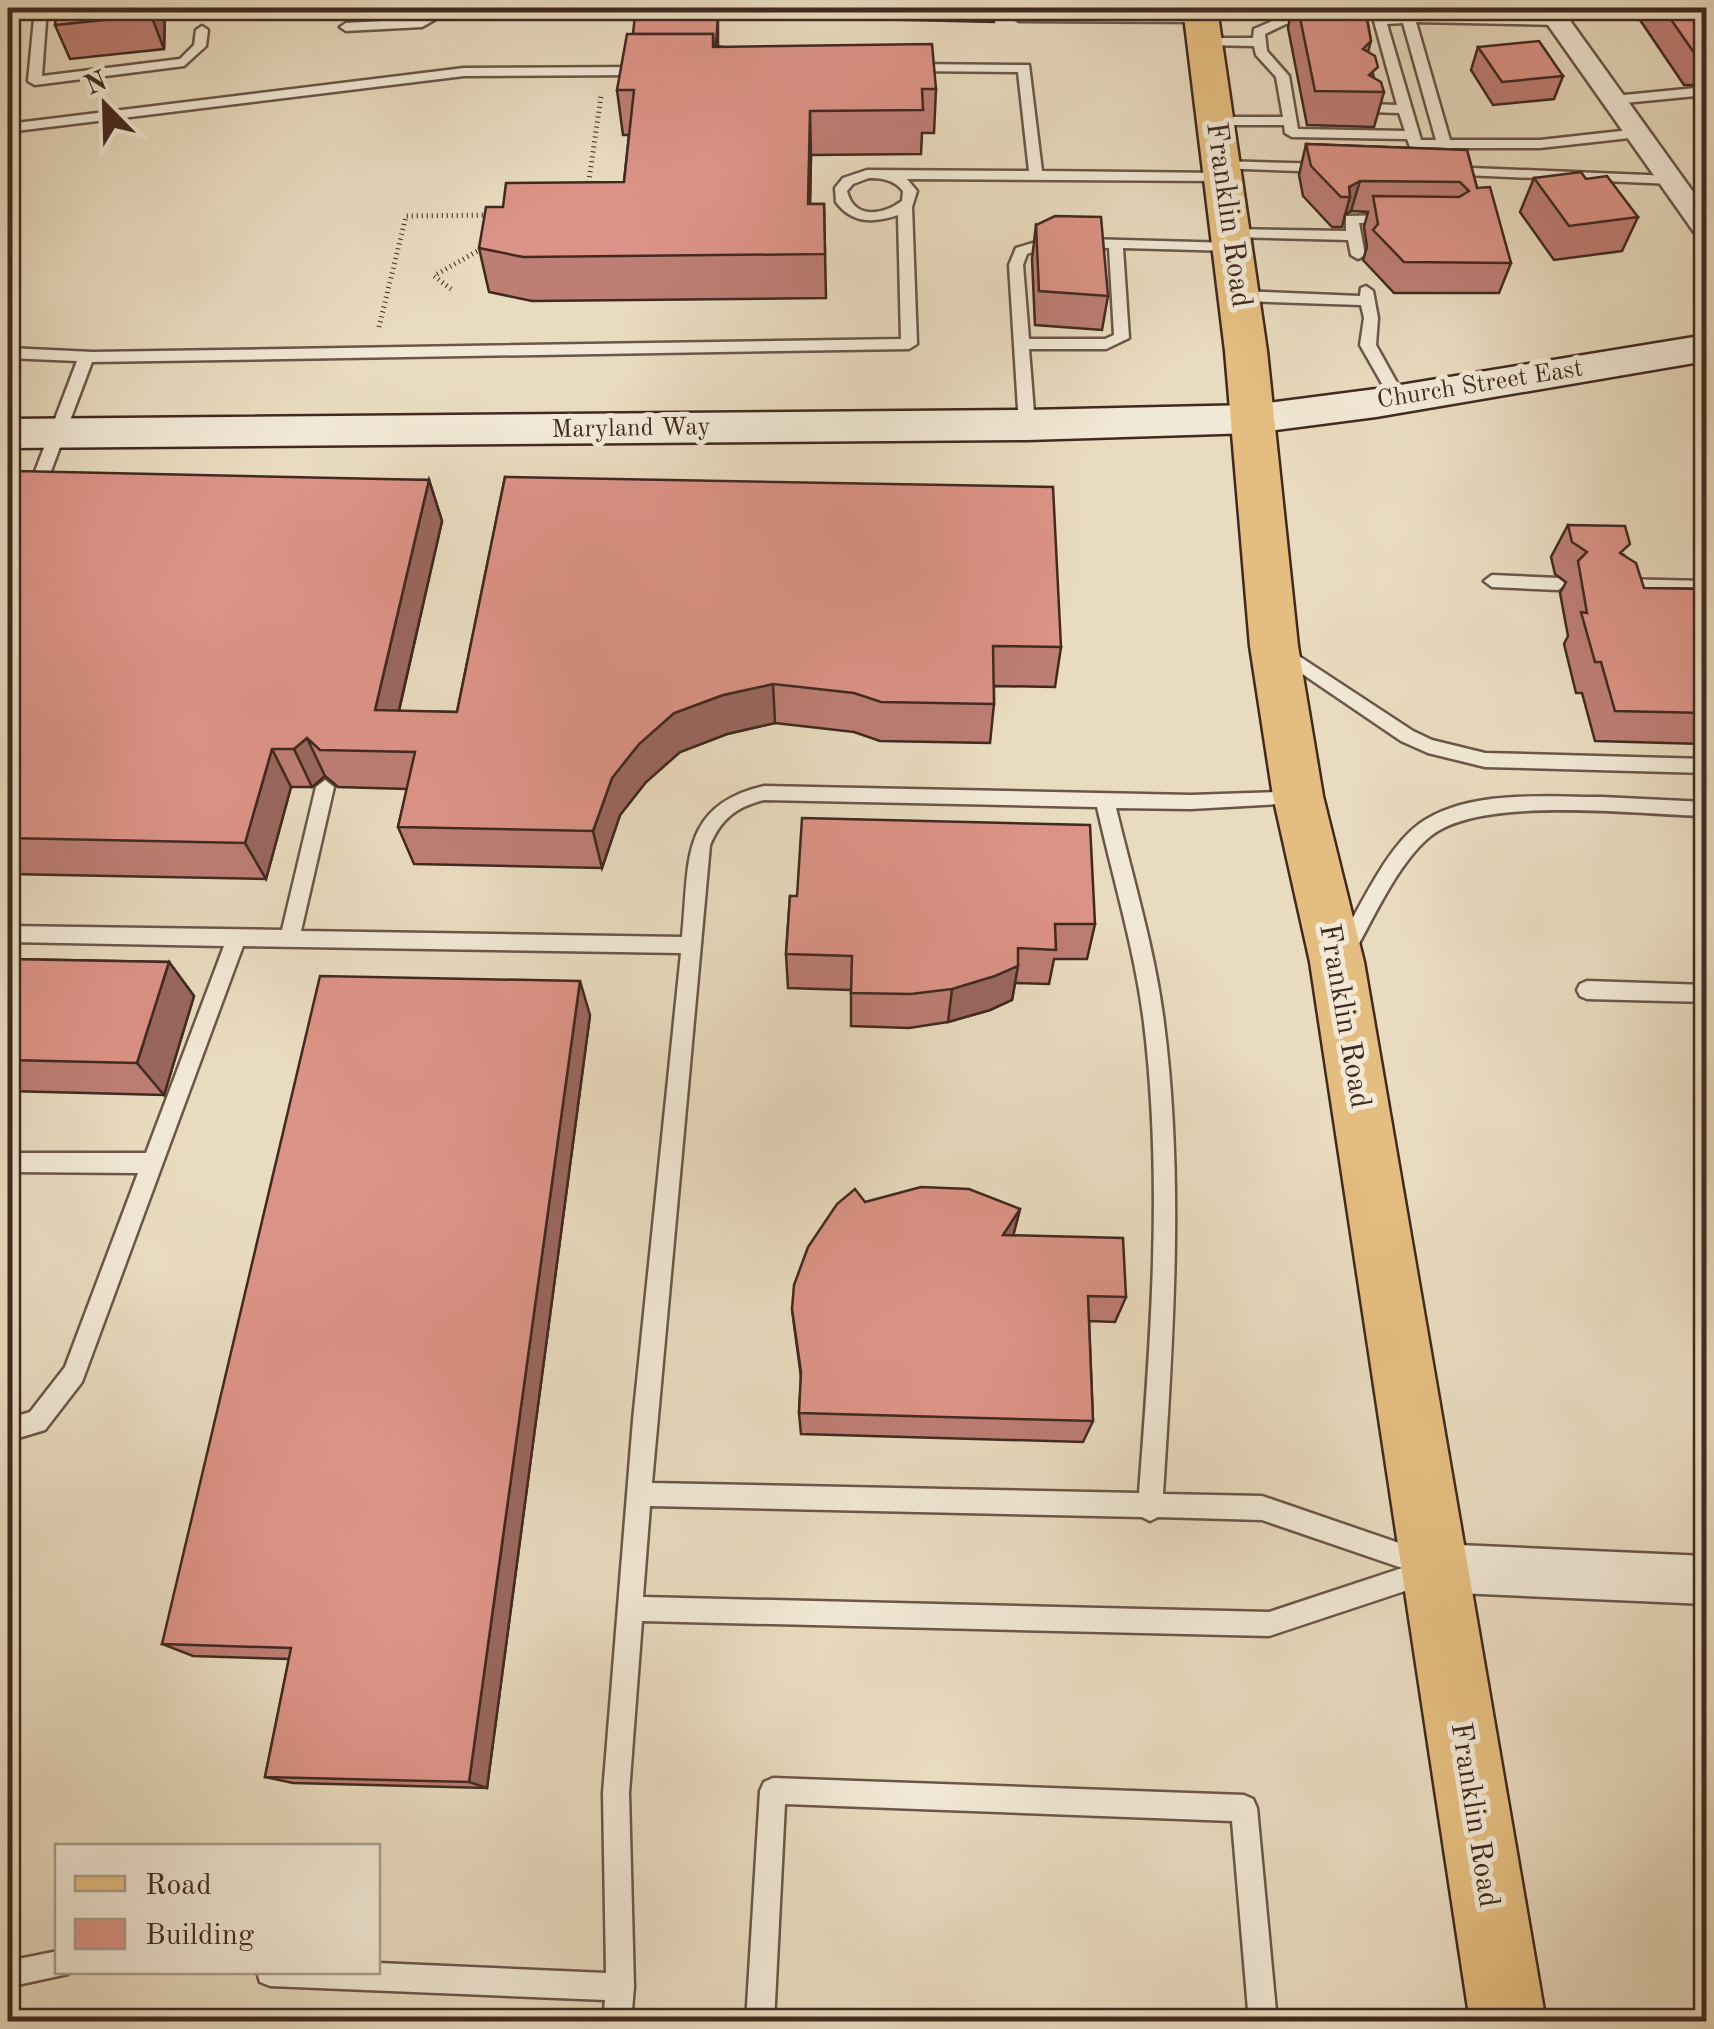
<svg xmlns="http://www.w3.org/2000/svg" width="1714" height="2029" font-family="'Old Standard TT',serif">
  <rect width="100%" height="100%" fill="#e9dbbf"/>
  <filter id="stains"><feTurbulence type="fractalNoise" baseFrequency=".002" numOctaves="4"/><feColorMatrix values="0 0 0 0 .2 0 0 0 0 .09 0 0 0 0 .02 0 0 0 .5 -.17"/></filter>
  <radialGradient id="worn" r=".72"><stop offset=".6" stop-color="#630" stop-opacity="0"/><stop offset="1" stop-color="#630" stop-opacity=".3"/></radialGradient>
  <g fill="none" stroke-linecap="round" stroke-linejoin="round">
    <g stroke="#6b5648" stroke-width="5">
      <g id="service">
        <path d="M35,8H47L42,76L180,59L194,45L196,30L202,26L208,30L206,46L184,66L35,85L28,81Z"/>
        <path d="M199,8H211L204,15L200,14Z"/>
        <path d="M441,8H455L422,27L346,31L340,27L346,23L419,19Z"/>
        <path d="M1012,8H1024L1025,13L1201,14L1207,18L1201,22L1019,21L1013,17Z"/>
        <path d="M1436,13L1558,17L1564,21L1558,25L1416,22L1450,140H1540L1639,129L1646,133L1639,137L1540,148H1415L1410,147L1407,139L1292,137L1285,133L1284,125H1215L1208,121L1215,117H1283L1276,77L1256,55L1254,46L1204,45L1199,44V38H1253L1254,29L1284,16H1313L1317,17V23L1286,24L1265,34L1267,51L1289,76L1298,129L1405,131L1399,113L1370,112L1363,108L1370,104L1397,105L1374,21L1380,17ZM1403,23L1436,140H1421L1387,24Z"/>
        <path d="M911,64L1029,65L1042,171L1222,173L1229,177L1222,181L907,179L917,191L912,207L917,344L909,349L92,362L42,495L34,501L26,495L77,361L8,358V348L93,352L901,339L898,215C874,223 852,224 836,202L835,188L843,178L867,170L1029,171L1018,72L906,71V65ZM869,178C883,178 894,180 903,191L902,201C883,215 854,220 847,191L853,184Z"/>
        <path d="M464,68L647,67L653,71L647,75L464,76L8,132V124Z"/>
        <path d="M1706,87V95L1614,104L1607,100L1614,96Z"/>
        <path d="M1220,161L1328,164L1335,168L1328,172L1215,168V162Z"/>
        <path d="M1447,167L1672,176L1679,180L1672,184L1442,174L1440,171Z"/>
        <path d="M1391,215L1396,216V222L1359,223L1365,255L1358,259L1351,255L1348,240L1231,237L1224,233L1231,229L1346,231V216Z"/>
        <path d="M1049,238L1233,243L1240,247L1233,251L1123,248L1129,338L1106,349H1029L1035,425L1027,430L1019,425L1009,265L1016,248ZM1050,246L1109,248L1114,335L1105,339H1029L1023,265L1027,254Z"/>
        <path d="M1366,286L1373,291L1378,318L1376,345L1406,399L1403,403H1393L1360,345L1364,318L1361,305L1239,301L1232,296L1239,291L1360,296L1361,288Z"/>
        <path d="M1492,575L1558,578L1566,584L1558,590L1492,587L1484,581Z"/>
        <path d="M1619,579L1706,581V593L1619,591L1611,585Z"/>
        <path d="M1279,643L1413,731L1432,740L1485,753L1706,759V773L1485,767L1428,753L1401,741L1273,654L1270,649L1273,644Z"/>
        <path d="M325,780L334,787L301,931L682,937C690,864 678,806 764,786L1191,795L1304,791L1307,796L1304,801L1298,803L1191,809L1116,808C1133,879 1155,950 1164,1023C1184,1179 1173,1337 1163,1494L1262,1496L1434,1555L1438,1572L1435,1581L1269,1636L642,1621L629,1793L634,1987L631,2022H603L605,2000L270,1986L260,1982L257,1972H378V1963L606,1973L603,1793L633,1420L681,953L243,946L82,1382L45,1430L8,1441V1419L30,1412L65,1367L138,1173L8,1172V1153H146L224,946L8,942V926L282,930L316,787ZM764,800L1097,807C1113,879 1135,950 1144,1023C1163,1179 1151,1337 1139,1493L652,1483L710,845C721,819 736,807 764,800ZM650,1506L1142,1517L1150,1521L1158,1517L1262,1520L1402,1568L1269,1612L643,1597Z"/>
        <path d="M1602,797L1706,802V816C1639,815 1486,795 1432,835C1398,861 1372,922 1351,958H1337L1334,952L1337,946C1359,910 1385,849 1419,824C1468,789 1545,797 1602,797Z"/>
        <path d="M1587,981L1706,985V1002L1587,999L1580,996L1577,990L1580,984Z"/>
        <path d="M773,1778L1244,1795L1253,1799L1257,1808L1277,2022H1249L1232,1821L785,1804L774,2022H746L760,1791L764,1782Z"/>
        <path d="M58,1951V1972L68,1974L8,1987V1961Z"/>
      </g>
    </g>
    <g stroke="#6b5648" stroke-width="5">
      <g id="minor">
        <path d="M1536,8H1561L1706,210V238L1696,235Z"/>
        <path d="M1436,1544L1706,1556V1604L1436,1592L1419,1585L1412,1568L1419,1551Z"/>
      </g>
    </g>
    <g stroke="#412920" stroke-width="5">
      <path id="secondary" d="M1706,335V361L1376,417L1253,433L1027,440L8,448V419L1027,410L1253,405L1376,389Z"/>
    </g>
    <g stroke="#412920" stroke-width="5">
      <path id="primary" d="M1183,8H1217L1267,351L1298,646L1323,796L1364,962L1546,2022H1470L1310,962L1273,796L1250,646L1225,351Z"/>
    </g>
    <g stroke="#412920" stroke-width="5" stroke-dasharray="1 4" stroke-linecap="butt">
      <path d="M588,187L601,96"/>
      <path d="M451,289L434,276L486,246"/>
      <path d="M379,327L406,216L489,215"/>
    </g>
    <use href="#service" fill="#f1e8d5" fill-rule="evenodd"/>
    <use href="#minor" fill="#f1e8d5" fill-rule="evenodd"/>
    <use href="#secondary" fill="#f1e8d5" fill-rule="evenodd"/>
    <use href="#primary" fill="#e4be80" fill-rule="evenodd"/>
  </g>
  <g fill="#bd7e74" stroke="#412920" stroke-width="2.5">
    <path d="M57,8H165L164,49L70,59L55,25Z"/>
    <path d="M822,8H995L994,22L823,18Z"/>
    <path d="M1284,8H1365L1371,41L1368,52L1374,78L1384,92L1374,127L1307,125L1288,28L1291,12H1285Z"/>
    <path d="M1642,8H1706V118L1694,100L1701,85H1684L1638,17Z"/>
    <path d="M718,14V46L936,89L934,133H922L921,154L811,155L810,204H824L826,298L532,301L489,292L479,248L503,207L624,182L629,135H623L617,90L633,34Z"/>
    <path d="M1478,47L1563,76L1554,99L1493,105L1471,70Z"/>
    <path d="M1306,144L1467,150L1477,188L1511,263L1499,293H1394L1363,260L1367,247L1364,227L1368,212L1351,211L1345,215L1342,227H1332L1303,196L1299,175Z"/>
    <path d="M1534,178L1586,179L1638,217L1622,251L1554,260L1520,212Z"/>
    <path d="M1036,225L1108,296L1102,330L1035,325L1032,259Z"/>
    <path d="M505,477L1061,647L1055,687L994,686V704L990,743L880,741L854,732L775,723L727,734L680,752L646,782L620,815L602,868L414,864L398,827L407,789L338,787L325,776L312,787H291L266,879L8,874V478L429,480L442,521L399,711L457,712Z"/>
    <path d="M1568,525L1624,555L1644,588L1706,589V739L1703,744L1595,741L1582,693H1576L1564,644L1568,636L1560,593L1566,582L1555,574L1551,557Z"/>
    <path d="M790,896L1095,924L1087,959H1054L1049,984L1015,983L1012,1000L990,1010L948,1022L909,1028L851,1026V990L788,988L786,954Z"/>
    <path d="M8,959L169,962L194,996L164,1095L8,1091Z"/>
    <path d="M590,1015L487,1788L293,1783L265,1777L289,1659L193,1656L162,1644Z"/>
    <path d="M865,1202L1020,1209L1013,1236L1126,1297L1115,1322L1089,1321L1093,1421L1083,1442L801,1434L799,1413L801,1377L792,1309Z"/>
  </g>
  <g fill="#9a675e" stroke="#412920" stroke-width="2.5">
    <path d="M151,8H165L164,49L151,15Z"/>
    <path d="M810,111L811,155L809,248L808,204Z"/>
    <path d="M1360,181L1351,211L1345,215L1350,197L1349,187Z"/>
    <path d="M429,480L442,521L390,749L375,710Z"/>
    <path d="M773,684L775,723L727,734L680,752L646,782L620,815L602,868L593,831L612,778L639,744L674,713L723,695Z"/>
    <path d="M307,738L325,776L312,787L294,749Z"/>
    <path d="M272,749L291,787L266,879L245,843Z"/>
    <path d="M169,962L194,996L164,1095L137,1063Z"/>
    <path d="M1018,966L1012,1000L990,1010L948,1022L952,989Z"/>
    <path d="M580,981L590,1015L487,1788L469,1782Z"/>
    <path d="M1020,1209L1013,1236L1003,1235Z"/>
  </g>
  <g fill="#dc9387" stroke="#412920" stroke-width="2.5">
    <path d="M57,8H151V15L55,25Z"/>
    <path d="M1298,8H1365L1371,41L1363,49L1375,56L1378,67L1369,75L1381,82L1384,92L1315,91Z"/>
    <path d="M1663,8H1706V56L1697,57Z"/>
    <path d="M718,14L716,46L714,47L713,34H633L635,15Z"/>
    <path d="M627,34H713V47L932,44L936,89H922L923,110L810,111L808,204H824L825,254L523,257L479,248L486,207H503L506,183L624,182L634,90H617Z"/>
    <path d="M1539,41L1563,76L1502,82L1478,47Z"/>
    <path d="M1306,144L1467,150L1477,188L1490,187L1511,263L1404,262L1373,230L1378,224L1373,196L1459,197L1469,191L1460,182L1360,181L1349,187L1350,197H1341L1311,166Z"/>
    <path d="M1581,172L1586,179L1607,176L1638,217L1569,226L1534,178Z"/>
    <path d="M1055,216L1101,217L1108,296L1039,291L1036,225Z"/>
    <path d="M16,471L429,480L375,710L457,712L505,477L1053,487L1061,647L993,646L994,704L881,702L854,693L773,684L723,695L674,713L639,744L612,778L593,831L398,827L415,752L320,750L307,738L294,749H272L245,843L8,838V478Z"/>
    <path d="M1568,525L1625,526L1630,544L1620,553L1636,563L1644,588L1706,589V713L1615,711L1601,662H1595L1581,612L1587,613L1578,561L1587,552L1572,542Z"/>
    <path d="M802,818L1090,825L1095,924H1055L1056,950L1018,948V966L995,976L952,989L911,994L851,993L852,956L786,954L790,896H797Z"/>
    <path d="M8,959L169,962L137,1063L8,1060Z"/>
    <path d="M320,976L580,981L469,1782L265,1777L291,1648L162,1644Z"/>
    <path d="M921,1187L969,1189L1020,1209L1003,1235L1123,1238L1126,1297L1088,1296L1093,1421L799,1413L801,1372L792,1309L794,1285L808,1247L837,1204L855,1189L865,1202Z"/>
  </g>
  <g text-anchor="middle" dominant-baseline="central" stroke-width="10" stroke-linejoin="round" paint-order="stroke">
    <g font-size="25" fill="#412920" stroke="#f1e8d5">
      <text transform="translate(1480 385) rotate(-9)">Church Street East</text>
      <text transform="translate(631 429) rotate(-1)">Maryland Way</text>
    </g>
    <g font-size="30" fill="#412920" stroke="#f1e8d5">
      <text transform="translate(1228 215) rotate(82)">Franklin Road</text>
      <text transform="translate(1344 1016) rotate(80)">Franklin Road</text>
      <text transform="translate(1474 1815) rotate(81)">Franklin Road</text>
    </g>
  </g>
  <rect width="1714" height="2029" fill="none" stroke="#e9dbbf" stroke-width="40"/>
  <rect x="10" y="10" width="1694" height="2009" fill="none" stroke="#412920" stroke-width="5"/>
  <rect x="20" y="20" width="1674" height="1989" fill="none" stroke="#412920" stroke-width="2.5"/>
  <rect x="55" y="1844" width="325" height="130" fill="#f1e8d5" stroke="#ab9c8d" stroke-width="2.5"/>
  <rect x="75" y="1876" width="50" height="15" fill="#e4be80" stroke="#ab9c8d" stroke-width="2.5"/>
  <text x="145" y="1894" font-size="30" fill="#412920">Road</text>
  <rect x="75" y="1919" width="50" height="30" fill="#dc9387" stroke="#ab9c8d" stroke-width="2.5"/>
  <text x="145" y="1944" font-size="30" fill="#412920">Building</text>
  <g transform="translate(105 105) rotate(337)" stroke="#f1e8d5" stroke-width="8" paint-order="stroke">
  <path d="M0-8L18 38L0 25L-18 38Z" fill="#412920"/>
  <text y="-15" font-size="28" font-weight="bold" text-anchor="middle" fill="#412920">N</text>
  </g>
  <rect width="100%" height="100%" filter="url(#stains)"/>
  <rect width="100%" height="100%" fill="url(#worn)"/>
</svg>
